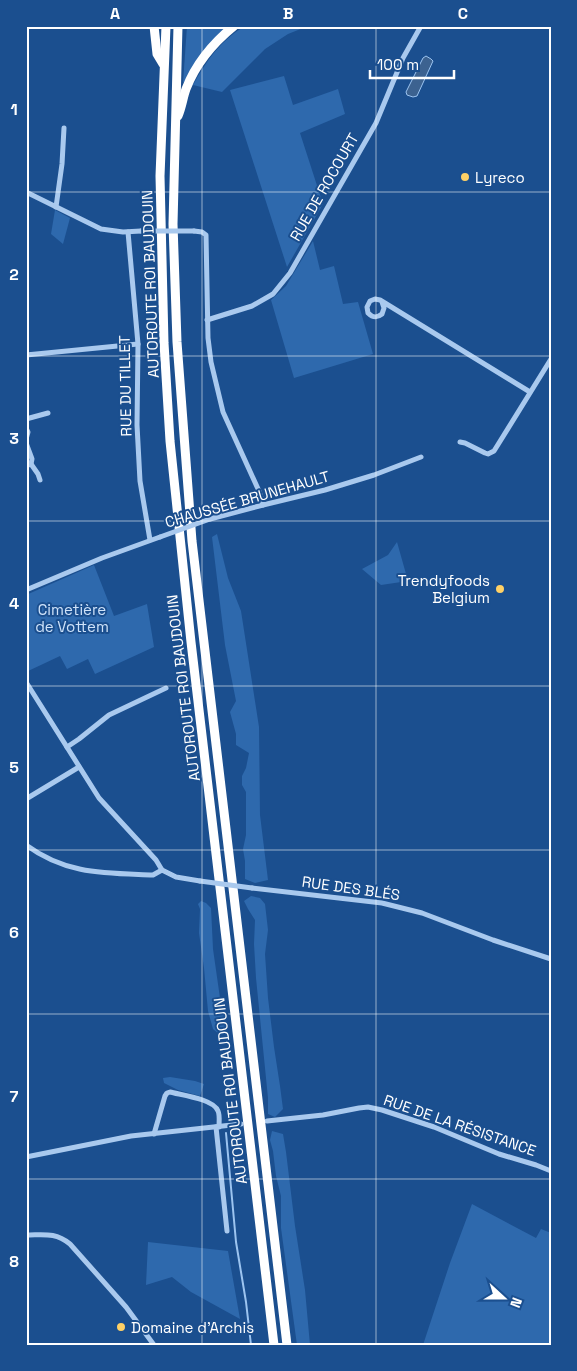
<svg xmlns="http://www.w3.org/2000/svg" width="577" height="1371" font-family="'Space Grotesk',sans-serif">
  <rect width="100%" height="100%" fill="#1b4f8f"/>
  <g fill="#2e69ad">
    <path d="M187,26H231L183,83Z"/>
    <path d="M245,26H308L288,34L265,49L222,92L193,85C206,61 221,40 245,26Z"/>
    <path d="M284,76L293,105L338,89L345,114L300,133L323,204L287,267L230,90Z"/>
    <path d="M55,210L70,218L63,244L51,234Z"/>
    <path d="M313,241L320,270L334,266L343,304L358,302L373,354L294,378L271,300L286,286Z"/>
    <path d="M217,534L228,578L241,611L259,727L260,815L268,880L255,883L245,879V861L243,849L246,835V792L242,785V776L246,768L249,753L236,745V734L230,712L236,701L225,645L212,537Z"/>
    <path d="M397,542L408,581L381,585L362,569L388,555Z"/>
    <path d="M94,565L114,616L147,604L154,647L95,674L88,659L67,669L60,656L26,672V595Z"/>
    <path d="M251,896L260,898L265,904L268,930L265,954L268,998L274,1047L280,1086L283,1109L275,1117L268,1114V1098L256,978L254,944L255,920L248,909L244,901Z"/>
    <path d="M201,901L206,903L211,908L213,949L220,998L225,1018V1029L219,1034L213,1029L208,1011L204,968L199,933L200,909L198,904Z"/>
    <path d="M170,1077L195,1081L204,1084L200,1096L178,1090L164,1083L163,1078Z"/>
    <path d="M272,1131L283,1134L286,1152L295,1226L305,1290L310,1345H297L281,1228V1196L276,1176L273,1151L270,1140Z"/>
    <path d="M472,1204L536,1238L541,1229L551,1233V1345H423L450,1263Z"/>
    <path d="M148,1242L228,1251L240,1319L191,1292L172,1277L146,1285Z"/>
  </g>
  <path fill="#3c6290" stroke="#9cc4f0" d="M426,56L431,59L433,61L417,96L413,97L407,95L406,92L423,58Z"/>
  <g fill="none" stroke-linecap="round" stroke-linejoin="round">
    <path stroke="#9cc4f0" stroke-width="2" d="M226,1133L236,1242L246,1302L251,1345"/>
    <g stroke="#a9c9ee" stroke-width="5">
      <path d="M26,192L101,229L123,232L141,231"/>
      <path d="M56,207L62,164L64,128"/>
      <path d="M194,231L202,232L206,235L208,338L211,362L223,412L259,491L263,505"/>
      <path d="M128,232L138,344L137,425L140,481L150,540"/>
      <path d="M382,302L384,308L382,314C377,318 373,318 368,313L367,307L370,301L375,299L380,300L530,392"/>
      <path d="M207,320L252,306L273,294L290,273L376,123L403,58L421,26"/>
      <path d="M26,355L138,344"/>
      <path d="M26,419L48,413"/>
      <path d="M26,428L28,432L26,439"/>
      <path d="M460,442L465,443L485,453L488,454L494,451L551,359"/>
      <path d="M26,443L32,459L31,464L26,466"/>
      <path d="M31,464L38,474L40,480"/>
      <path d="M210,519L263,505L325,490L374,475L421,457"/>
      <path d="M26,590L102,558L160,537"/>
      <path d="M26,682L99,798L156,860L162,870"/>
      <path d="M67,747L79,739L109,715L166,688"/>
      <path d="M26,799L79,767"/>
      <path d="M26,845C67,875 105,873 153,875L162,870L176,877L200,881"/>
      <path d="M252,888L382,903L422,913L493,940L551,959"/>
      <path d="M267,1121L323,1115L359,1108L368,1107L382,1110L434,1127L499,1154L536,1165L551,1171"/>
      <path d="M216,1127L227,1231"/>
      <path d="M154,1134L165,1096L167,1093L170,1092C181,1095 214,1099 218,1111C220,1115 219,1122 219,1127"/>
      <path d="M26,1157L131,1136L241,1124"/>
      <path d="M26,1235C44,1235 55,1232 70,1244L126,1307L154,1345"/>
      <path d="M26,1344V1345"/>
    </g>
    <g stroke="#fff" stroke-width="9">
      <path d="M154,26L157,54L163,64"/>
      <path d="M166,26L160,176L164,343L170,441L191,642L274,1345"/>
      <path d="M178,26L173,224L177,342L192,541L287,1345"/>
      <path d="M178,116C182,107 183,97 186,89C196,63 213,43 234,26"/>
    </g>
    <g stroke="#a9c9ee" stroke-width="5">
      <path d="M141,231H194"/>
      <path d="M160,537L210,519"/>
      <path d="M200,881L252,888"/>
    </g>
  </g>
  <path fill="none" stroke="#fff" stroke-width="1" stroke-opacity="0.55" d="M202,26V1345M376,26V1345M26,192H551M26,356H551M26,521H551M26,686H551M26,850H551M26,1014H551M26,1179H551"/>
  <g fill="#ffd166" stroke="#1b4f8f" stroke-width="2">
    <circle cx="465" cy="177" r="5"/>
    <circle cx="500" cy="589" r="5"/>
    <circle cx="121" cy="1327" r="5"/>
  </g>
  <g text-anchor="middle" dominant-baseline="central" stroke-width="4" stroke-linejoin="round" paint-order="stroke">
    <g font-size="15" fill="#fff" stroke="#1b4f8f" text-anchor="start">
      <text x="475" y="177">Lyreco</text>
      <text x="490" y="580" text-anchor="end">Trendyfoods<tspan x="490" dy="17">Belgium</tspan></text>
      <text x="131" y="1327">Domaine d'Archis</text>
    </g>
    <g font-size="15" fill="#fff" stroke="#1b4f8f">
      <text transform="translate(324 187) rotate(-60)">RUE DE ROCOURT</text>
      <text transform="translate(150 284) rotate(-92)">AUTOROUTE ROI BAUDOUIN</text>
      <text transform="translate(125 386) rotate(-91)">RUE DU TILLET</text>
      <text transform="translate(247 499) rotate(-16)">CHAUSSÉE BRUNEHAULT</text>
      <text transform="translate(183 688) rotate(-97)">AUTOROUTE ROI BAUDOUIN</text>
      <text transform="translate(351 888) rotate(8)">RUE DES BLÉS</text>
      <text transform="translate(230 1091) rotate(-97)">AUTOROUTE ROI BAUDOUIN</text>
      <text transform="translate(460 1125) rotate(19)">RUE DE LA RÉSISTANCE</text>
    </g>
    <g font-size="15" fill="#cfe3fa" stroke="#1b4f8f">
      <text x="72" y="609">Cimetière<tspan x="72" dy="17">de Vottem</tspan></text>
    </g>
  </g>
  <rect width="577" height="1371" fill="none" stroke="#1b4f8f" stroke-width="55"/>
  <g transform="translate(504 1298) rotate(111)" stroke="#1b4f8f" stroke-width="4" paint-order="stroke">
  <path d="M0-4L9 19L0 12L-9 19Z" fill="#ffffff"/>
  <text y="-8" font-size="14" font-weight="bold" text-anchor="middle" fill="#ffffff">N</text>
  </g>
  <path d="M370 70v8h84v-8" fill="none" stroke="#ffffff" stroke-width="2.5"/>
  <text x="377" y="70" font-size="15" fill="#ffffff" stroke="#1b4f8f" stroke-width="4" paint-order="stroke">100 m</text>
  <rect x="28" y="28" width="522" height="1316" fill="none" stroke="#fff" stroke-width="2"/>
  <g font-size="16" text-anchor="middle" font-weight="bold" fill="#fff">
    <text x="115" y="19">A</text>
    <text x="288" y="19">B</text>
    <text x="463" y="19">C</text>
    <text x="14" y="115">1</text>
    <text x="14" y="280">2</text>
    <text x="14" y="444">3</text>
    <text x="14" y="609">4</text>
    <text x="14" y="773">5</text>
    <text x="14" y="938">6</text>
    <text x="14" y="1102">7</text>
    <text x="14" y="1267">8</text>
  </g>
</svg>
